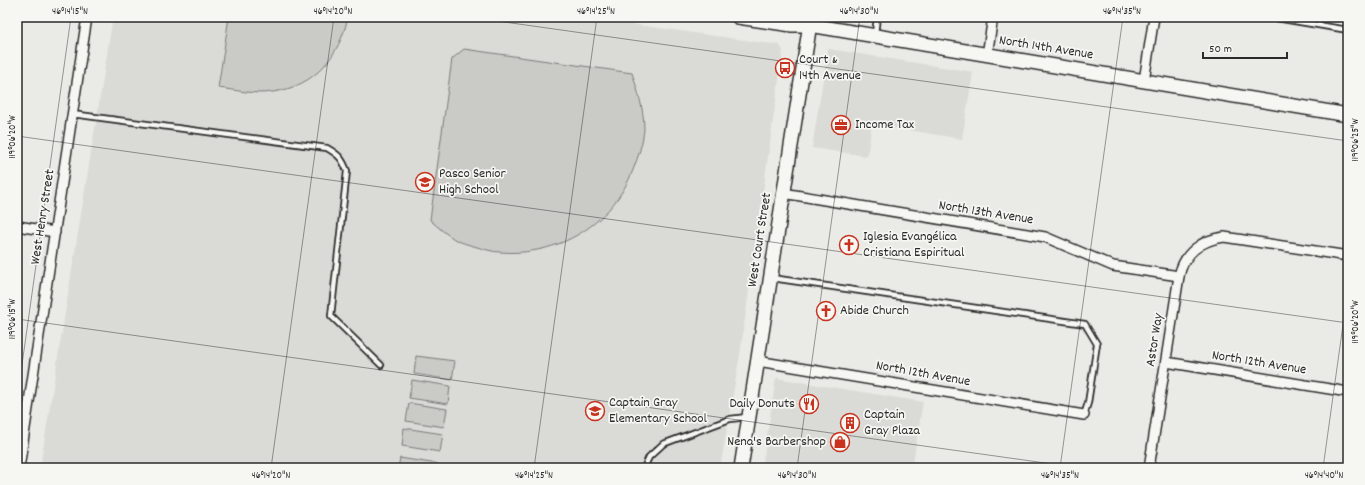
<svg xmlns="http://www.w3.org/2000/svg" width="1365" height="485" font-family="Dekko,sans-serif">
  <rect width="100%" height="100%" fill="#eaeae6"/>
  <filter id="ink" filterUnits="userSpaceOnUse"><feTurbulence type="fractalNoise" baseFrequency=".025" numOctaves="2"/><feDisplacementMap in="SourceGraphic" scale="8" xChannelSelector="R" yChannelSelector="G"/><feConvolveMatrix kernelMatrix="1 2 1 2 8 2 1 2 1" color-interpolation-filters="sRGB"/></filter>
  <g filter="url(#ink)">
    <g fill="#dadad6">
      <path d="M113,17H580L779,45L783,50L740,354L720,468H40Z"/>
      <path d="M828,49L973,72L962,139L872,124L867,156L812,148Z"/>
      <path d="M776,378L923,402L912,468H762Z"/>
    </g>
    <g fill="#cacac7" stroke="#7a7a79">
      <path d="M229,17H348C339,57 315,86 273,92C255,95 236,90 218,88Z"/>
      <path d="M464,49L632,73C638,91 644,110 644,129C643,143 638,157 633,170C612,224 558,257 500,252C493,252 484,249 477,247C470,245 462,243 456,240C447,235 438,227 430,220L452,59Z"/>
      <path d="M416,356L455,361L452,380L414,374Z"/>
      <path d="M412,380L450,386L448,404L409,398Z"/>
      <path d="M409,403L447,409L444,427L406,421Z"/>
      <path d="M404,428L443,434L440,452L402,446Z"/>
      <path d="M400,458L438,464V468H398Z"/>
    </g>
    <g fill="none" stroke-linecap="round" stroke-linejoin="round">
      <g stroke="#2b2b2b" stroke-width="8">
        <g id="lane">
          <path d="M1270,17L1348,30"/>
          <path d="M875,34L877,17"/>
          <path d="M72,114L327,148C339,155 342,158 347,171L331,316L381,365"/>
          <path d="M772,278L1085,324L1097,344L1088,403L1084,415"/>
          <path d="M644,468L649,457L663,444L730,419L747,417"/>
        </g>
      </g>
      <g stroke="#2b2b2b" stroke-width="12">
        <g id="street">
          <path d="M987,55L993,17"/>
          <path d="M1144,81L1154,17"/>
          <path d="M783,193L1045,237L1113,266L1179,276"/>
          <path d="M17,226L55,232"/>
          <path d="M757,361L1084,415"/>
          <path d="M1166,362L1348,392"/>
          <path d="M19,468L87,17"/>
          <path d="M1149,468L1179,276C1184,253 1201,240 1224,237L1348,256"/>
        </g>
      </g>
      <g stroke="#2b2b2b" stroke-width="16">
        <g id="secondary">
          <path d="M738,17L792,25H810L1348,115"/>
          <path d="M741,468L811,17"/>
        </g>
      </g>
      <use href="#lane" stroke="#f6f6f2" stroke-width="4.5"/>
      <use href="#street" stroke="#f6f6f2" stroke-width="9"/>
      <use href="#secondary" stroke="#f6f6f2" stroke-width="13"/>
    </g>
  </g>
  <path fill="none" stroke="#2b2b2b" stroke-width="1" stroke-opacity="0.45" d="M469,17L1348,141M17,136L1348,323M17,319L1081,468M17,400L71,17M271,468L334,17M534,468L597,17M797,468L860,17M1060,468L1123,17M1323,468L1348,289"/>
  <defs>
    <g id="bus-ring" transform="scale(1)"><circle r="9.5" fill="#f6f6f2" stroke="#c8321e" stroke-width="1.5"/><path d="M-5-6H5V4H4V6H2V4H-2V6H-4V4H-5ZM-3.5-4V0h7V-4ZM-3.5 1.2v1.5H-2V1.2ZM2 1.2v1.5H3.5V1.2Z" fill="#c8321e"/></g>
    <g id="office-ring" transform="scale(1)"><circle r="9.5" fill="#f6f6f2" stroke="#c8321e" stroke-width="1.5"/><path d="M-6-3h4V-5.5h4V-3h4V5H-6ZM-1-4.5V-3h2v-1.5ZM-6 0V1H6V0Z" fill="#c8321e"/></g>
    <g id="school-ring" transform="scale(1)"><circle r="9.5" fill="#f6f6f2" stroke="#c8321e" stroke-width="1.5"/><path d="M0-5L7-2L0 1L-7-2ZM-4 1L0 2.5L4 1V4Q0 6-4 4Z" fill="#c8321e"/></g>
    <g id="church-ring" transform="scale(1)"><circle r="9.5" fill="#f6f6f2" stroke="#c8321e" stroke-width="1.5"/><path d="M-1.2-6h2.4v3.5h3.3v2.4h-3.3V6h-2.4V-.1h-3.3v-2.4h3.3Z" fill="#c8321e"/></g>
    <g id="restaurant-ring" transform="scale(1)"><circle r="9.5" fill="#f6f6f2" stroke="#c8321e" stroke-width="1.5"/><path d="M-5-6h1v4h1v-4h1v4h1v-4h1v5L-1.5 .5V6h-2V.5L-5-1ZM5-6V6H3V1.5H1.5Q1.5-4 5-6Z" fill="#c8321e"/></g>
    <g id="building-ring" transform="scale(1)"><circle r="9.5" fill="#f6f6f2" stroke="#c8321e" stroke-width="1.5"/><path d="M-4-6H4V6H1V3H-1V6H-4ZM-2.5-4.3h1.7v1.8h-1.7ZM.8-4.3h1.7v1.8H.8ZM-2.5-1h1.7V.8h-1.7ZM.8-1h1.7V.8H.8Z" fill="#c8321e"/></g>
    <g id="shop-ring" transform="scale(1)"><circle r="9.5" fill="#f6f6f2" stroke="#c8321e" stroke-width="1.5"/><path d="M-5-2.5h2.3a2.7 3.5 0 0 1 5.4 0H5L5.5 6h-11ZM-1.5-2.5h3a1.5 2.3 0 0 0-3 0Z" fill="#c8321e"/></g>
  </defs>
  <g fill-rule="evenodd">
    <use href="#bus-ring" x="785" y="68"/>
    <use href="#office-ring" x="841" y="125"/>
    <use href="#school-ring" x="425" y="182"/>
    <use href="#church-ring" x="849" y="245"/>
    <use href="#church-ring" x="826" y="311"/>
    <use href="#restaurant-ring" x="809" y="404"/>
    <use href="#school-ring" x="595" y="411"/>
    <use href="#building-ring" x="850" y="423"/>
    <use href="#shop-ring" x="840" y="442"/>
  </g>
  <g text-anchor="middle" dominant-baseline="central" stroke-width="3.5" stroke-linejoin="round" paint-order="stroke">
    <g font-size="14" fill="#2b2b2b" stroke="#f6f6f2">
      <text transform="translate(1046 48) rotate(9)">North 14th Avenue</text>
      <text transform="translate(986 213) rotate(9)">North 13th Avenue</text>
      <text transform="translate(43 217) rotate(-81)">West Henry Street</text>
      <text transform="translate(760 240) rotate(-81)">West Court Street</text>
      <text transform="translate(1155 340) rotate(-81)">Astor Way</text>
      <text transform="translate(1259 363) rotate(9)">North 12th Avenue</text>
      <text transform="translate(923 374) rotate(10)">North 12th Avenue</text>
    </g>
    <g font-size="14" fill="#2b2b2b" stroke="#f6f6f2" text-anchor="start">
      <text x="799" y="60">Court &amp;<tspan x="799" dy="16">14th Avenue</tspan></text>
      <text x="855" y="125">Income Tax</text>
      <text x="439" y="174">Pasco Senior<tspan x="439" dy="16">High School</tspan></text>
      <text x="863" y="237">Iglesia Evangélica<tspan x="863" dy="16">Cristiana Espiritual</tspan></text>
      <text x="840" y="311">Abide Church</text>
      <text x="609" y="403">Captain Gray<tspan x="609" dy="16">Elementary School</tspan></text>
      <text x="795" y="404" text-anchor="end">Daily Donuts</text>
      <text x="864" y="415">Captain<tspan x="864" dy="16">Gray Plaza</tspan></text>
      <text x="826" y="442" text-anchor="end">Nena's Barbershop</text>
    </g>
  </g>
  <rect width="1365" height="485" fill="none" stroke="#f6f6f2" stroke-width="44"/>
  <path d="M1203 52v6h84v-6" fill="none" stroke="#2b2b2b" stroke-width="2"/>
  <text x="1209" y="52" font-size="12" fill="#2b2b2b" stroke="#f6f6f2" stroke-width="3" paint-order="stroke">50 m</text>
  <rect x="22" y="22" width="1321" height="441" fill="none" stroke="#2b2b2b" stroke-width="1.5"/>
  <g font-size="10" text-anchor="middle" fill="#2b2b2b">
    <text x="70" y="14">46°14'15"N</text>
    <text x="333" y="14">46°14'20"N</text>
    <text x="596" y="14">46°14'25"N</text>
    <text x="859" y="14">46°14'30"N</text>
    <text x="1122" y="14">46°14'35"N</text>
    <text transform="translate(11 137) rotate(-90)" y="4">119°06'20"W</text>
    <text transform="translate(1354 140) rotate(-90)" y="4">119°06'25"W</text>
    <text transform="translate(11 319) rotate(-90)" y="4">119°06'15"W</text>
    <text transform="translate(1354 322) rotate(-90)" y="4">119°06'20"W</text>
    <text x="271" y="478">46°14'20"N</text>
    <text x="534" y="478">46°14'25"N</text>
    <text x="797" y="478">46°14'30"N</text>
    <text x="1060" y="478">46°14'35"N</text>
    <text x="1324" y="478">46°14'40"N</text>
  </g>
</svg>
